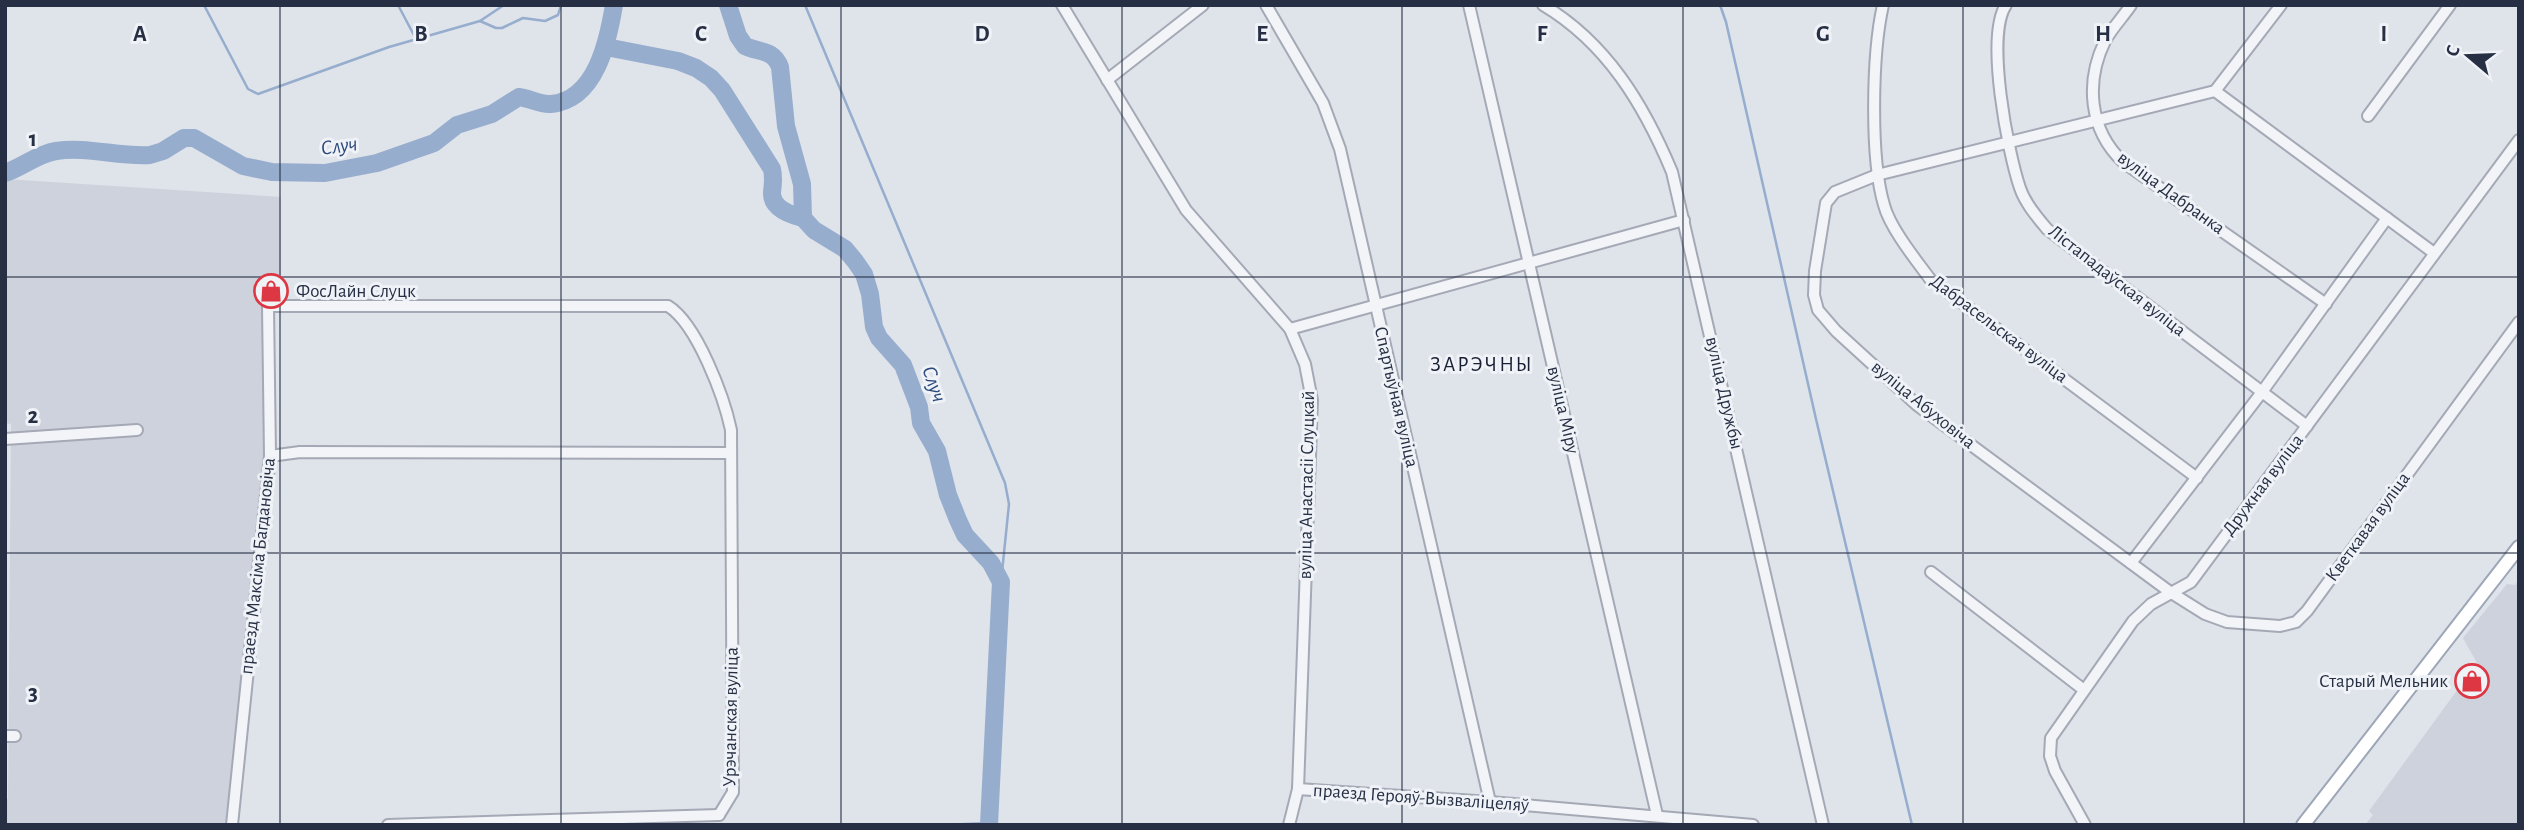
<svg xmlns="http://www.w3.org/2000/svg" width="2524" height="830" font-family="'Alegreya Sans',sans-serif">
  <rect width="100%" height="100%" fill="#dfe3ea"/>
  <g fill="#cdd2dc">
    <path d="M5,179L281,197V301H265L267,466L226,825H5V800L8,799L11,424L5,423Z"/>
    <path d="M2519,580V825H2365L2373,815L2369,811L2477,663L2463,638L2507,584L2515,585Z"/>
  </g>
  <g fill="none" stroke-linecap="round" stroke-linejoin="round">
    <g stroke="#96adce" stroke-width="2.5">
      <path d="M204,5L248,89L258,94L389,47L480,21L504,5"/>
      <path d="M398,5L416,39"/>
      <path d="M805,5L1005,483L1009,504L1001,582"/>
      <path d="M1720,5L1726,22L1816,419L1912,825"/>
      <path d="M480,21L496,28H502L523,18L545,21L558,15L561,5"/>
      <path d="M941,825L989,823"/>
    </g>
    <g stroke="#96adce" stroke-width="18">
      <path d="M728,5L738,36L745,46C760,53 773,49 780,67L786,126L802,184L803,218L814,230L845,249L855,261L864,274L870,294L874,327L879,338L903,365L919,407L921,423L937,451L948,495L958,520L965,535L991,563L1001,582L989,825"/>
      <path d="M606,47L678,61L696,68L711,78L722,90L772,169C774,179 773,183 772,192C771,208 791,215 803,218"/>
      <path d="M5,173C23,167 37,154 56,151C86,146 119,157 150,155L163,151L184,138H194L243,166L272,172L325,173L377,163L434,143L457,125L492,114L519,97C529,98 540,105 551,104C596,100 608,41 614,5"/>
    </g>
    <g stroke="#a4a9b5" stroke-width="14">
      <g id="minor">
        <path d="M1062,5L1186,210L1290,329L1305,364L1312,400L1298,789L1289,825"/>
        <path d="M1266,5L1323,103L1340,149L1490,802"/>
        <path d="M1469,5L1657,815"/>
        <path d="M1543,5C1607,43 1644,105 1672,172L1823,825"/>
        <path d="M1883,5C1872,54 1870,158 1884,205C1890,228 1916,260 1930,279L2197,478"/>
        <path d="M2006,5C1985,36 2008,153 2020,188C2025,203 2037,217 2047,229L2307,426"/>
        <path d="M2131,5C2123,17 2112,28 2105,41C2085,82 2089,130 2123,162L2326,304"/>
        <path d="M2281,5L2215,91L2434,253"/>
        <path d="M1107,80L1203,5"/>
        <path d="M2215,91L1877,175L1835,192L1826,203L1815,271L1814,295L1818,310L1836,331L1917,405L2170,592L2205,614L2227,622L2280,626L2296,622L2307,611L2519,322"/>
        <path d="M2368,116L2450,5"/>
        <path d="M1290,329L1684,220"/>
        <path d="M5,439L137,430"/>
        <path d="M270,456L300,452L730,453"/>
        <path d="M2131,563L2262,392L2387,218"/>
        <path d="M1931,572L2084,690"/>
        <path d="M5,736H15"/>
        <path d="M1298,789L1490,802L1753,825"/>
        <path d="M232,825L270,456L268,306H668C697,324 724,397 731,430L733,792L719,815"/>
        <path d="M388,825L719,815"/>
        <path d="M2085,825L2055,771L2050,756L2051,738L2133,621L2151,604L2191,582L2519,140"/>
      </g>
    </g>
    <g stroke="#9da6b7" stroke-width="16">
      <path id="major" d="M2303,825L2519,547"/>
    </g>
    <use href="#minor" stroke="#f3f4f8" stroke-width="10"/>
    <use href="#major" stroke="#fff" stroke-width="12"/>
  </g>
  <path fill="none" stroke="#262f43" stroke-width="2" stroke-opacity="0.55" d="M280,5V825M561,5V825M841,5V825M1122,5V825M1402,5V825M1683,5V825M1963,5V825M2244,5V825M5,277H2519M5,553H2519"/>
  <defs>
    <g id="shop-ring" transform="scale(1.75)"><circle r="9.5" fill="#eff2f7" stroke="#dd3743" stroke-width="1.5"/><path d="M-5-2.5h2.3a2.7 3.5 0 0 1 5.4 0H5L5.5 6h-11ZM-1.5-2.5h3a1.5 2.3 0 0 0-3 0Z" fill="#dd3743"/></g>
  </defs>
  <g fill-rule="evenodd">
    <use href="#shop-ring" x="271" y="291"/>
    <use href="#shop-ring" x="2472" y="681"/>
  </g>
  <g text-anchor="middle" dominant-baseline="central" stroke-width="6" stroke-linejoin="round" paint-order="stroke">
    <g font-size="19" fill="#262f43" stroke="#eff2f7">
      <text transform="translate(2171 193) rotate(36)">вуліца Дабранка</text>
      <text transform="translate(2117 281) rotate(38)">Лістападаўская вуліца</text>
      <text transform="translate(1999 329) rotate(37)">Дабрасельская вуліца</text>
      <text transform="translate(1724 393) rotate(77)">вуліца Дружбы</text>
      <text transform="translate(1396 397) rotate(77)">Спартыўная вуліца</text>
      <text transform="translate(1923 405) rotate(39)">вуліца Абуховіча</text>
      <text transform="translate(1563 410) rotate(77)">вуліца Міру</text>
      <text transform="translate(1307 485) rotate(-89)">вуліца Анастасіі Слуцкай</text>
      <text transform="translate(2263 485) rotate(-53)">Дружная вуліца</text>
      <text transform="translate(2368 527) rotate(-54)">Кветкавая вуліца</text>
      <text transform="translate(258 566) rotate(-84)">праезд Максіма Багдановіча</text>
      <text transform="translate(731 717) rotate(-89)">Урэчанская вуліца</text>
      <text transform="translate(1421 798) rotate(4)">праезд Герояў-Вызваліцеляў</text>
    </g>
    <g font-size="19" fill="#262f43" stroke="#eff2f7" text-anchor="start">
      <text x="296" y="291">ФосЛайн Слуцк</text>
      <text x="2448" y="681" text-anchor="end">Старый Мельник</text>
    </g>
    <g font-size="21" font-style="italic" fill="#2c497c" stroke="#eff2f7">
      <text transform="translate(339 146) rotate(-8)">Случ</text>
      <text transform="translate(934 384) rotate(71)">Случ</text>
    </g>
    <g font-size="21" letter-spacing="2" fill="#192034" stroke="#eff2f7">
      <text x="1482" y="364">ЗАРЭЧНЫ</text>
    </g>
  </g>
  <g font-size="23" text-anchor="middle" font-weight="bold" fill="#262f43" stroke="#eff2f7" stroke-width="6" stroke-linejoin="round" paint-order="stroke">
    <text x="140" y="41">A</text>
    <text x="421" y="41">B</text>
    <text x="701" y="41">C</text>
    <text x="982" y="41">D</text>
    <text x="1262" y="41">E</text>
    <text x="1542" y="41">F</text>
    <text x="1823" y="41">G</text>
    <text x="2103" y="41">H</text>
    <text x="2384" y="41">I</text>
    <text x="33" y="146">1</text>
    <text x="33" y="423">2</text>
    <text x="33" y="700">3</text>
  </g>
  <rect width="2524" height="830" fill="none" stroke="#262f43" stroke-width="14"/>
  <g transform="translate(2468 56) rotate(289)" stroke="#eff2f7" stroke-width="5" paint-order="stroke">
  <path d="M0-5L12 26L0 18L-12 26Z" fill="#262f43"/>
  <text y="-10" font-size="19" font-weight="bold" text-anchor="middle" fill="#262f43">С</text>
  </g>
</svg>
